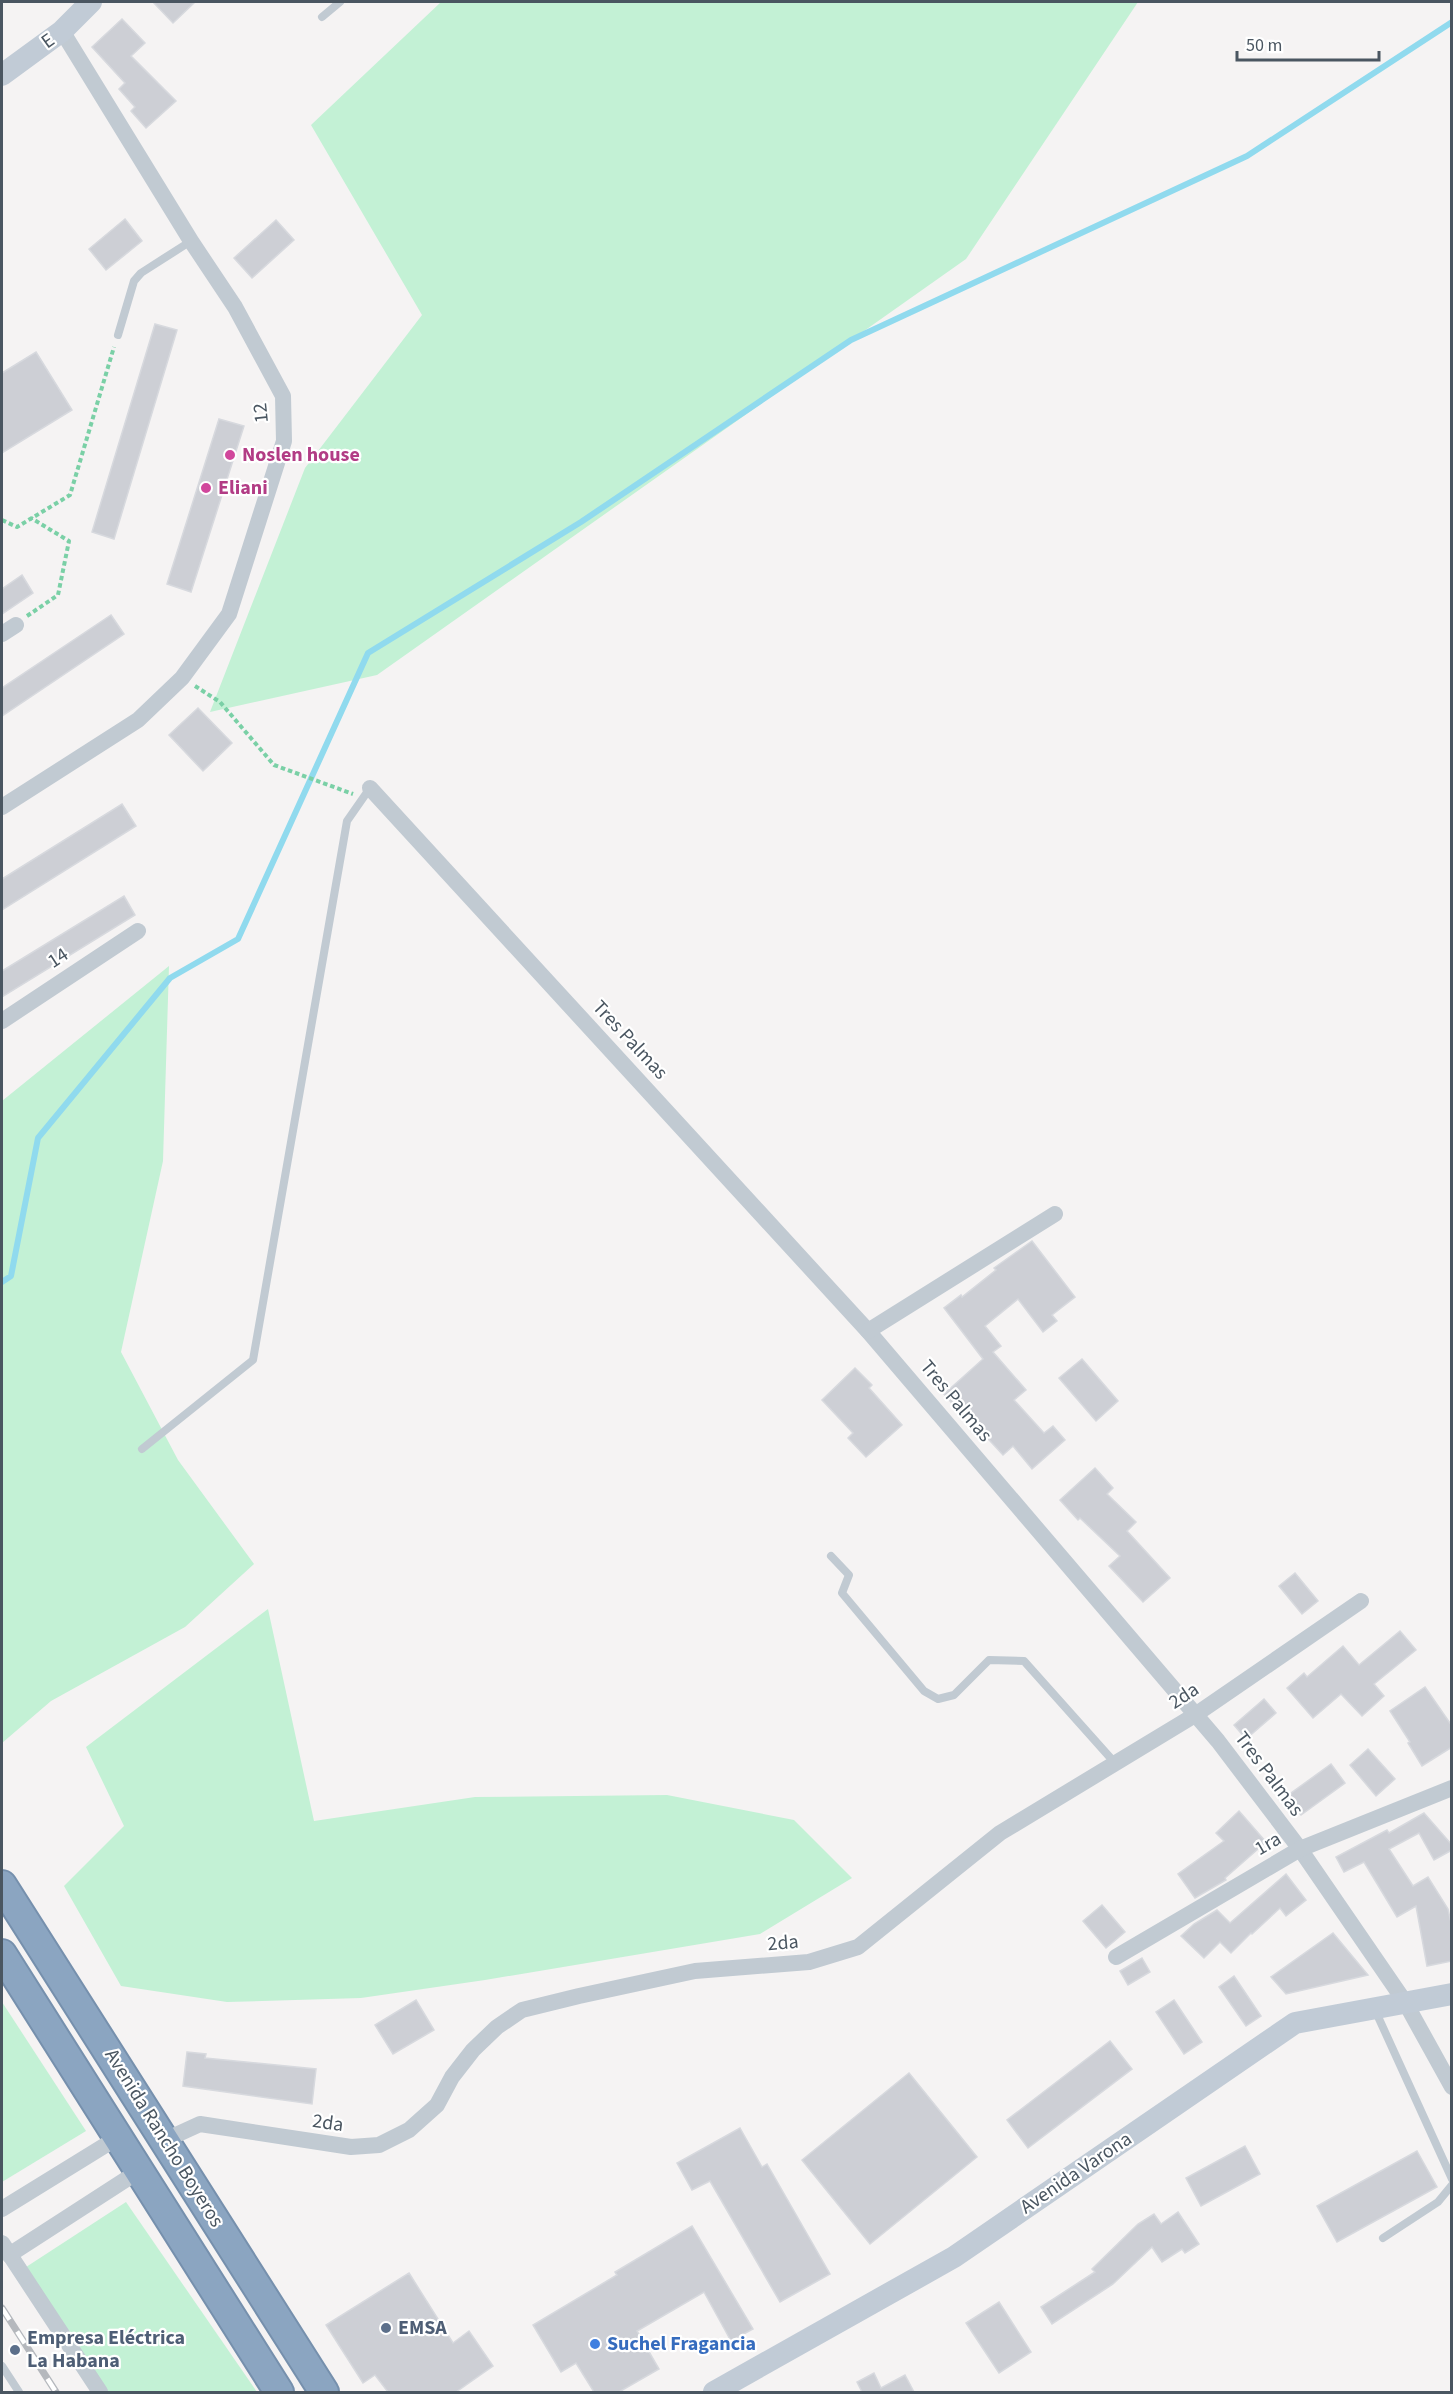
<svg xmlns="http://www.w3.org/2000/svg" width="1453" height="2394" font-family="'Source Sans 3',sans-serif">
  <rect width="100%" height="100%" fill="#f5f3f3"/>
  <g fill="#c3f1d5">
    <path d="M441,2H1138L966,259L377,675L210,712L305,468L422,315L311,125Z"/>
    <path d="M169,966L163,1161L121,1352L178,1460L254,1564L185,1627L51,1701L2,1743V1101Z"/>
    <path d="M268,1609L314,1821L475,1797L667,1795L794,1820L852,1878L760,1934L485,1980L361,1998L227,2002L121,1986L64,1886L124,1826L86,1747Z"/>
    <path d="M2,2002L86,2131L2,2182Z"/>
    <path d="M126,2202L257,2392H105L23,2269Z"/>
  </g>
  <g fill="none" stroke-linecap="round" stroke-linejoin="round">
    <path stroke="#90daee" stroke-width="6" d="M2,1282L11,1276L38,1138L170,978L238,939L368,653L581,522L851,340L1247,156L1452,22"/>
  </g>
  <g fill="#cdcfd5" stroke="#d7d9de" stroke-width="1.5">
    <path d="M153,2H195L173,23Z"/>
    <path d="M122,19L145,43L131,56L176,101L146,128L131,111L135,107L119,89L125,83L92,47Z"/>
    <path d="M125,219L142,241L106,270L89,249Z"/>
    <path d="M276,220L294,240L252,278L234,258Z"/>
    <path d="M155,324L177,330L114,539L92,532Z"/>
    <path d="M36,352L72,410L2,453V373Z"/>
    <path d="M219,419L244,426L191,592L167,584Z"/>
    <path d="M22,575L33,593L2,614V589Z"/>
    <path d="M111,615L124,634L2,716V688Z"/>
    <path d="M198,708L232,743L203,771L169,735Z"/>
    <path d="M122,804L136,826L2,910V879Z"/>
    <path d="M124,896L135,915L2,997V971Z"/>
    <path d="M1032,1241L1075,1297L1052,1315L1057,1321L1043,1332L1018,1299L985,1326L1001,1346L993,1352L1026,1390L1014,1400L1044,1433L1053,1426L1065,1440L1032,1469L1013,1446L1003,1455L979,1429L977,1432L944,1394L983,1359L944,1308L961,1295L962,1297L996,1270L994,1268Z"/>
    <path d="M1082,1359L1118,1401L1096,1421L1059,1378Z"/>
    <path d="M855,1368L872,1385L869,1388L902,1425L866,1457L848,1438L853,1433L822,1400Z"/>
    <path d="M1095,1468L1113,1488L1107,1494L1136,1522L1127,1531L1170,1578L1143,1602L1109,1566L1120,1556L1080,1518L1078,1520L1060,1500Z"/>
    <path d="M1295,1573L1318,1601L1302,1614L1279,1586Z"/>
    <path d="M1400,1631L1416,1650L1374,1684L1384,1696L1362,1716L1341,1694L1313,1718L1287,1688L1304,1673L1307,1677L1343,1646L1359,1665Z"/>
    <path d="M1425,1687L1452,1726V1747L1422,1766L1408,1743L1410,1742L1390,1711Z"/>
    <path d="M1264,1699L1276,1713L1246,1739L1234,1725Z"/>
    <path d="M1368,1749L1395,1779L1376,1796L1350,1765Z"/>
    <path d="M1331,1764L1345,1783L1301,1815L1287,1796Z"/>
    <path d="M1239,1811L1266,1842L1225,1878L1226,1880L1195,1898L1178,1874L1224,1841L1216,1833Z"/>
    <path d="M1424,1813L1452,1845V1850L1434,1860L1419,1833L1389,1849L1413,1886L1428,1877L1448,1909L1452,1927V1961L1427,1966L1416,1906L1397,1917L1364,1862L1344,1872L1336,1857L1387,1830L1389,1833Z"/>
    <path d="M1286,1874L1306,1900L1286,1916L1280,1908L1252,1934L1251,1933L1231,1953L1220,1942L1204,1958L1181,1936L1194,1924L1217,1910L1230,1923Z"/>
    <path d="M1102,1905L1125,1932L1106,1948L1083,1921Z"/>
    <path d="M1333,1933L1368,1975L1286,1994L1271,1977Z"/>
    <path d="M1142,1958L1150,1972L1128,1985L1120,1971Z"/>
    <path d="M1234,1976L1261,2016L1246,2026L1219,1987Z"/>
    <path d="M416,2000L434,2030L393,2054L375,2025Z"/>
    <path d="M1174,2000L1202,2042L1184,2054L1156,2012Z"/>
    <path d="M1110,2041L1132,2069L1028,2148L1007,2120Z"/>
    <path d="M187,2052L206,2054L205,2058L316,2069L312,2104L183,2086Z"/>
    <path d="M909,2073L977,2157L870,2244L802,2160Z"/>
    <path d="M740,2128L762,2167L767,2164L830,2274L780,2302L710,2181L692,2190L677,2163Z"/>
    <path d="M1245,2146L1260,2174L1201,2206L1186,2178Z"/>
    <path d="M1417,2151L1437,2187L1337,2242L1317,2206Z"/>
    <path d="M1178,2212L1199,2244L1185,2253L1182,2249L1162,2262L1152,2247L1113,2284L1052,2324L1041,2307L1095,2272L1092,2269L1138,2224L1154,2214L1161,2224Z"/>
    <path d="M692,2226L753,2329L731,2341L704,2292L637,2331L659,2369L619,2392H594L576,2363L561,2372L533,2325L617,2275L615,2272Z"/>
    <path d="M409,2273L453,2343L469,2331L493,2366L456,2392H388L375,2375L363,2383L326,2325Z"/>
    <path d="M999,2302L1031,2352L999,2373L966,2323Z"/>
    <path d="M874,2373L881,2388L905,2375L914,2392H862L857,2382Z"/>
  </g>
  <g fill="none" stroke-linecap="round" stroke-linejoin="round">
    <g stroke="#7690ad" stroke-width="32">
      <g id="highway">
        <path d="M2,1885L324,2392"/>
        <path d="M2,1954L279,2392"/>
      </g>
    </g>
    <g stroke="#7ad0a6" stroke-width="4" stroke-dasharray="4.5 3" stroke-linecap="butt">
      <path d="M2,520L17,527L70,495L114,347"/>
      <path d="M27,616L58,595L69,541L31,518"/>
      <path d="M195,686L220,702L274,765L353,794"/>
    </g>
    <g stroke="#c1cad2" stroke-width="8">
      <path d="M322,17L340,2"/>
      <path d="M118,335L134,281L141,273L191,241"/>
      <path d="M142,1449L253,1360L347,821L370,788"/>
      <path d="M831,1556L849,1575L842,1593L924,1691L938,1699L954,1695L989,1660L1024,1661L1115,1763"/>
      <path d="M1375,2010L1452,2179"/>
      <path d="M1383,2238L1438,2202L1452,2185"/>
      <path d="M2,2366L19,2392"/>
    </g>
    <g stroke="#c1cad2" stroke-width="16">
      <path d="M2,634L16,625"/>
      <path d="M370,788L868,1331L1218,1741L1300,1849L1405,2002L1452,2087"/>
      <path d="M2,807L138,720L182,678L229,614L284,441L283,396L235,307L191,241L62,31"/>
      <path d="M2,1021L138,931"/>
      <path d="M868,1331L1055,1214"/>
      <path d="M1116,1957L1300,1849L1452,1788"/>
      <path d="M165,2140L200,2124L351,2147L379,2145L409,2130L437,2105L452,2077L473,2050L497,2027L522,2010L579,1996L695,1971L809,1962L858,1947L1000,1833L1195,1715L1361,1601"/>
      <path d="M2,2209L117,2138"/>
      <path d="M2,2243L100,2392"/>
      <path d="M9,2255L139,2171"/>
    </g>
    <g stroke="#c1cbd6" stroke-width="22">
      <path d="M2,75L62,31L91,2"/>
      <path d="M714,2392L954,2257L1295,2023L1452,1994"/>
    </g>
    <use href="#highway" stroke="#8ba5c1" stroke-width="28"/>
    <g stroke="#b5b8bd" stroke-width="7">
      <path id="rail" d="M2,2308L56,2392"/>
    </g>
    <use href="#rail" stroke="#fff" stroke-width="4.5" stroke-dasharray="14" stroke-linecap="butt"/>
  </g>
  <g fill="#d1479c" stroke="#fff" stroke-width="2">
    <circle cx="230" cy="455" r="6"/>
    <circle cx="206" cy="488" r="6"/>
  </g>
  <g fill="#5c6f8a" stroke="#fff" stroke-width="2">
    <circle cx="386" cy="2328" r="6"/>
    <circle cx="15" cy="2350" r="6"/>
  </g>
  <circle fill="#3f7fe0" stroke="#fff" stroke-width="2" cx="595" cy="2344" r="6"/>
  <g text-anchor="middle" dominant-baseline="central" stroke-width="4.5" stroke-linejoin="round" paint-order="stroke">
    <g font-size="20" fill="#4a5661" stroke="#fff">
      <text transform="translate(48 41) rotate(-36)">E</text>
      <text transform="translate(261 413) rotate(-96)">12</text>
      <text transform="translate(58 958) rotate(-33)">14</text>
      <text transform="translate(630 1040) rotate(47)">Tres Palmas</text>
      <text transform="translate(956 1401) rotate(50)">Tres Palmas</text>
      <text transform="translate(1184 1696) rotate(-33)">2da</text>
      <text transform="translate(1269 1774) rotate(53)">Tres Palmas</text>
      <text transform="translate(1268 1844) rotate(-30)">1ra</text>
      <text transform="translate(783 1943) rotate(-5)">2da</text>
      <text transform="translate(328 2123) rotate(8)">2da</text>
      <text transform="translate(164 2138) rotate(58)">Avenida Rancho Boyeros</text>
      <text transform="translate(1076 2173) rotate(-34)">Avenida Varona</text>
    </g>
    <g font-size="20" font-weight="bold" fill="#b23c85" stroke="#fff" text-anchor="start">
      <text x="242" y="455">Noslen house</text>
      <text x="218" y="488">Eliani</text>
    </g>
    <g font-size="20" font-weight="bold" fill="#4e5e75" stroke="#fff" text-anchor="start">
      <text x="398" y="2328">EMSA</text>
      <text x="27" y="2338">Empresa Eléctrica<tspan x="27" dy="23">La Habana</tspan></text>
    </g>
    <g font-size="20" font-weight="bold" fill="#366cbe" stroke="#fff" text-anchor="start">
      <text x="607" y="2344">Suchel Fragancia</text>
    </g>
  </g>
  <rect width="1453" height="2394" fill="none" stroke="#4a5661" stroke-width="6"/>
  <path d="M1237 51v9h142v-9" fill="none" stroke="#4a5661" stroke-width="3"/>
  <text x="1246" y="51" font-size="18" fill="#4a5661" stroke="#ffffff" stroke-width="4.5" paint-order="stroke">50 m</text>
</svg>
